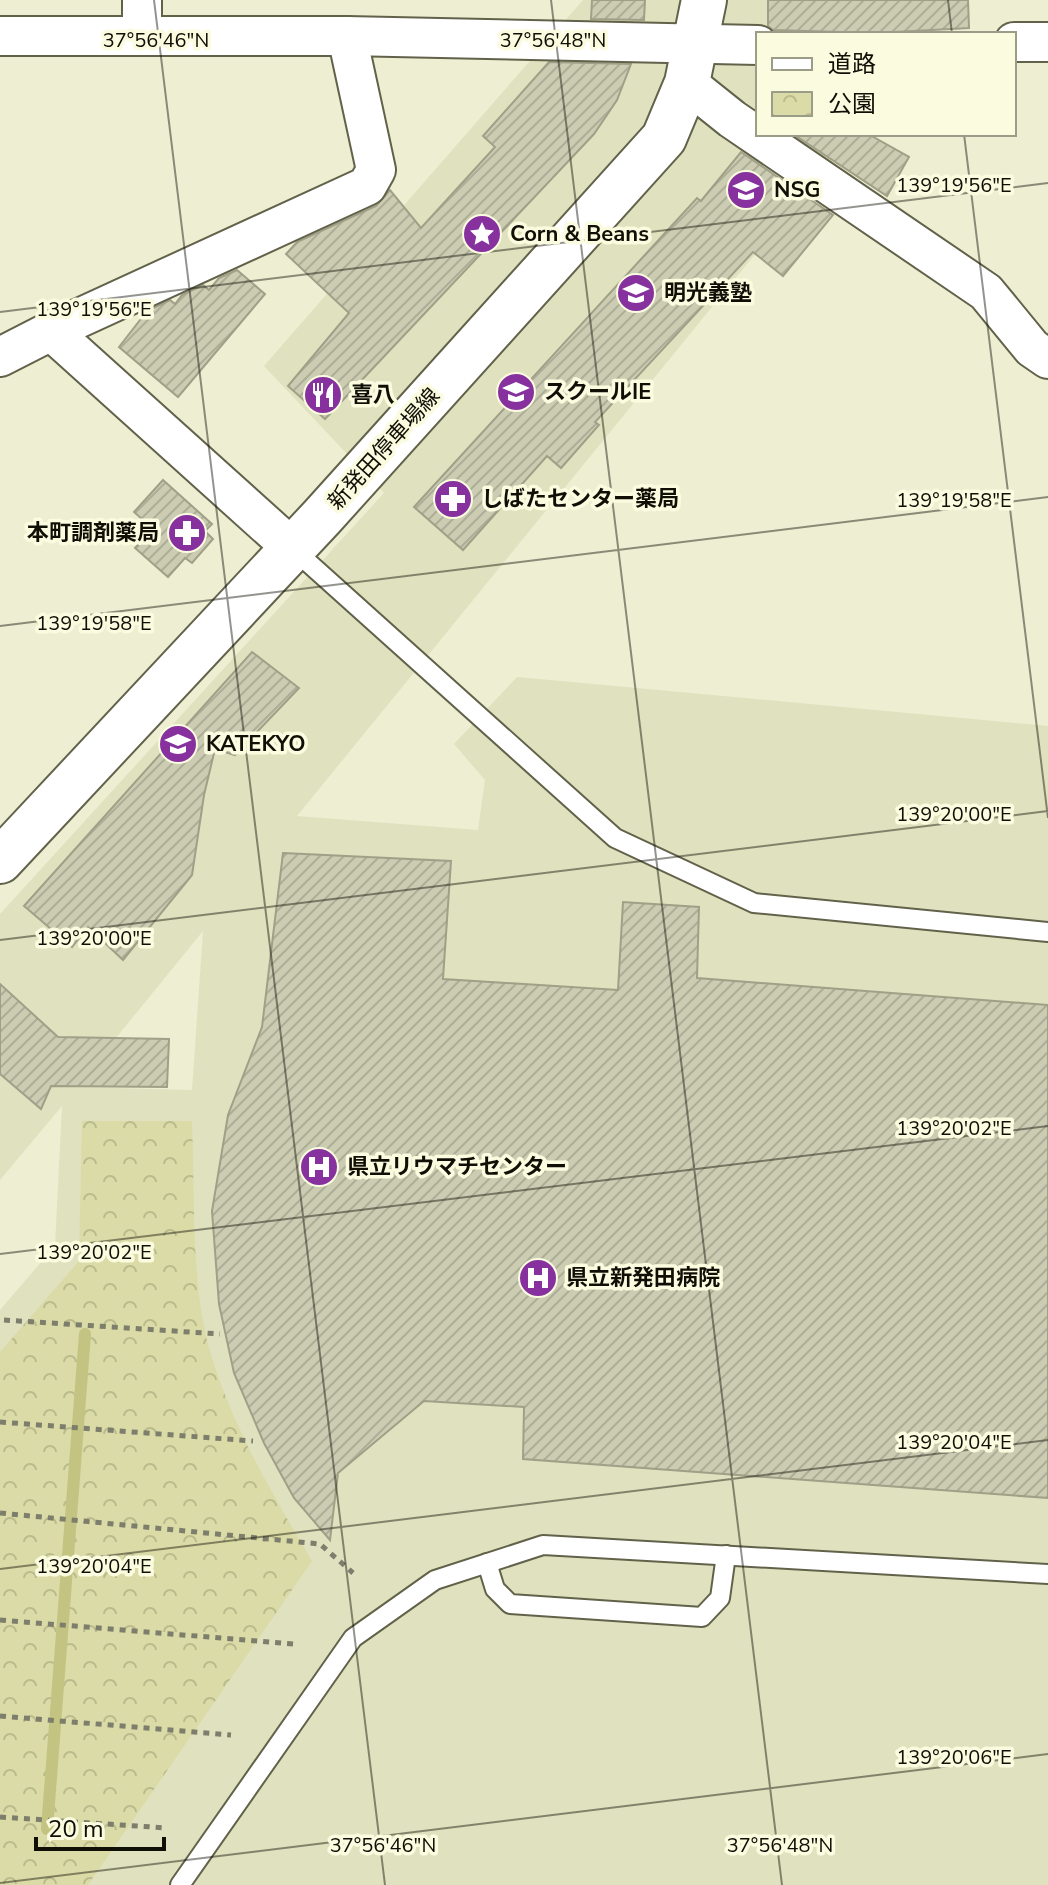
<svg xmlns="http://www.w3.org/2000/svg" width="1048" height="1885" font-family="'Nunito Sans','Noto Sans JP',sans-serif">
  <defs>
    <pattern id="park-crowns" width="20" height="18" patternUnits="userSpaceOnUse" patternTransform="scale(2)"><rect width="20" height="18" fill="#dadba6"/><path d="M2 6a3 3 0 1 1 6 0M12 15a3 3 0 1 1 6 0" fill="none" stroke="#babb8d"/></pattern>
    <pattern id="building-hatch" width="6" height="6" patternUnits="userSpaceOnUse" patternTransform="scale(2)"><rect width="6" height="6" fill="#cbccb1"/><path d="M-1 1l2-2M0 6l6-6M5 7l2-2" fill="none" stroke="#adae97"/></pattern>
  </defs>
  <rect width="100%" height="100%" fill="#edeed2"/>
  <path fill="#e0e1be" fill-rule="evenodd" d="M583,0H897L895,34H758V134H853L297,816L478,830L485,780L454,744L517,677L1048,726V1885H0V1310L55,1246L62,1106L0,1180V914L384,493L264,366ZM203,931L192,1090L76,1087Z"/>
  <path fill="url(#park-crowns)" d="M82,1121H192C195,1194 190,1289 212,1358C235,1432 273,1495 312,1561L88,1885H0V1352L79,1261Z"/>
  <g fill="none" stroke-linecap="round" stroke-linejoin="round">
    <path stroke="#c3c382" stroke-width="12" d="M47,1829L85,1334"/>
  </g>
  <g fill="url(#building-hatch)" stroke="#9fa087" stroke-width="2">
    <path d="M592,0H645L644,20L591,19Z"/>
    <path d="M768,0H968L969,28L875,33L773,30L768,26Z"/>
    <path d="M549,62L631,64L617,100L594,134L325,419L288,386L349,313L286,254L297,242L376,206L390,190L421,228L495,147L483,136Z"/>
    <path d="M793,134H868L909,157L887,196Z"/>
    <path d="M741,152L833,215L783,276L753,252L595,422L599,425L561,468L547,456L463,550L414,507L697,198L701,201Z"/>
    <path d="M237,270L265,294L178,397L119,347L147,311L170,300L175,304L182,295L203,285L209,290L219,278Z"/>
    <path d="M163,480L212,524L205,531L213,539L192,563L185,558L168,577L135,548L152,528L134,512Z"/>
    <path d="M252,652L299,688L235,755L215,749L204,795L192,875L123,960L88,927L72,947L24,906Z"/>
    <path d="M283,853L451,861L443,979L618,990L623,902L699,907L697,978L1048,1005V1498L523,1459L524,1407L424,1401L338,1473L330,1540L294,1498L264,1443L234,1373L219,1304L212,1211L228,1115L262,1027Z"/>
    <path d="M0,984L58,1037L169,1039L167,1087L51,1086L41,1109L0,1074Z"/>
  </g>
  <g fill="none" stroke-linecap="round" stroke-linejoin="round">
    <g stroke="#62624b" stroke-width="22">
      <g id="service">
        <path d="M292,548L615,838L754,903L1048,932"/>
        <path d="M487,1563L495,1589L510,1604L702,1617L720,1598L726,1555"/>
        <path d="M180,1885L353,1638L435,1580L543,1545L1048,1574"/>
      </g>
    </g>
    <g stroke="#62624b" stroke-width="42">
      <g id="minor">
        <path d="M142,0V36"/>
        <path d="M0,36H347L758,45"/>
        <path d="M1014,42H1048"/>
        <path d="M687,83L732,119L986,292L1032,348L1048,359"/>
        <path d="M51,331L367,186L376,170L347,36"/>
        <path d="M0,357L51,331L292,548"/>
      </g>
    </g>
    <g stroke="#62624b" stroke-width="48">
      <path id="primary" d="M0,861L322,517L664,138L687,83L704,0"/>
    </g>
    <g stroke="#7e7e6c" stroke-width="5" stroke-dasharray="6 6" stroke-linecap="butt">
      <path d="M4,1320L220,1334"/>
      <path d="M0,1422L253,1441"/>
      <path d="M0,1513L320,1544L353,1573"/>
      <path d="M0,1620L294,1644"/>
      <path d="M0,1716L231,1735"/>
      <path d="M0,1817L167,1828"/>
    </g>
    <use href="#service" stroke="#fff" stroke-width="18"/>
    <use href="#minor" stroke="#fff" stroke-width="38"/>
    <use href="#primary" stroke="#fff" stroke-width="44"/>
  </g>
  <path fill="none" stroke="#0f0f06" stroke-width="2" stroke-opacity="0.45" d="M154,0L385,1885M551,0L782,1885M948,0L952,34M964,134L1048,818M0,312L1048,183M0,626L1048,497M0,940L1048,811M0,1254L1048,1126M0,1569L1048,1440M0,1883L1048,1754"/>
  <defs>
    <g id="school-disc" transform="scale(2)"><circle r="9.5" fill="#87319f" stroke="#fafbdf"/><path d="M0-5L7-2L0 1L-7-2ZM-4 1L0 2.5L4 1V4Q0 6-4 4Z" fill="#fff"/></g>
    <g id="sight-disc" transform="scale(2)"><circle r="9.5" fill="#87319f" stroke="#fafbdf"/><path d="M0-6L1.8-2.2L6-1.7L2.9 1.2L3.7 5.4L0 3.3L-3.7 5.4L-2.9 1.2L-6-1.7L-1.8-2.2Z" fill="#fff"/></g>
    <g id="restaurant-disc" transform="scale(2)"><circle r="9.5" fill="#87319f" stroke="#fafbdf"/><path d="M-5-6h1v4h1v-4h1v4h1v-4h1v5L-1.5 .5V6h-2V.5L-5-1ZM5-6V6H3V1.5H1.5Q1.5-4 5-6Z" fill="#fff"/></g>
    <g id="pharmacy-disc" transform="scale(2)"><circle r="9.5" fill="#87319f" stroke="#fafbdf"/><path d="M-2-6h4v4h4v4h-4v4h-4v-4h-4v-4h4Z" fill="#fff"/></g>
    <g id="hospital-disc" transform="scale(2)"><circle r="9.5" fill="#87319f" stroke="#fafbdf"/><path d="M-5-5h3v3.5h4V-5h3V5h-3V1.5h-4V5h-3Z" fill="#fff"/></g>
  </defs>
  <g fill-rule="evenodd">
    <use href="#school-disc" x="746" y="190"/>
    <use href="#sight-disc" x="482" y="234"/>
    <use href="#school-disc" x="636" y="293"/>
    <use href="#school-disc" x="516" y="392"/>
    <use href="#restaurant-disc" x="323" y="395"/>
    <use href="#pharmacy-disc" x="453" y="499"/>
    <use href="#pharmacy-disc" x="187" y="533"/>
    <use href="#school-disc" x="178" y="744"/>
    <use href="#hospital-disc" x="319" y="1167"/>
    <use href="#hospital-disc" x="538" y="1278"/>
  </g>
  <g text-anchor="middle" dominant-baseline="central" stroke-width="7" stroke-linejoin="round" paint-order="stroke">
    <g font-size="22" font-weight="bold" fill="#0f0f06" stroke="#fafbdf" text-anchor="start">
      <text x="774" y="190">NSG</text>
      <text x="510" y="234">Corn &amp; Beans</text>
      <text x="664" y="293">明光義塾</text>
      <text x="544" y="392">スクールIE</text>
      <text x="351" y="395">喜八</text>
      <text x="481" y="499">しばたセンター薬局</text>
      <text x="159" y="533" text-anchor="end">本町調剤薬局</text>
      <text x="206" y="744">KATEKYO</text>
      <text x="347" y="1167">県立リウマチセンター</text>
      <text x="566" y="1278">県立新発田病院</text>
    </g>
    <g font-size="22" fill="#0f0f06" stroke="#fafbdf">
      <text transform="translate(384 449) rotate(-48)">新発田停車場線</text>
    </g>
  </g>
  <g font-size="20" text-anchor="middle" fill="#0f0f06" stroke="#fafbdf" stroke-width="7" stroke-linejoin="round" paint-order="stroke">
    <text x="156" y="47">37°56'46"N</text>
    <text x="553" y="47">37°56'48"N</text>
    <text x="954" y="192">139°19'56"E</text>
    <text x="94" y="316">139°19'56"E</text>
    <text x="954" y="507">139°19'58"E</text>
    <text x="94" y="630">139°19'58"E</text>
    <text x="954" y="821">139°20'00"E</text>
    <text x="94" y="945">139°20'00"E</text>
    <text x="954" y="1135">139°20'02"E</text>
    <text x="94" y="1259">139°20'02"E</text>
    <text x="954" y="1449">139°20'04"E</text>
    <text x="94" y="1573">139°20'04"E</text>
    <text x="954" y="1764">139°20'06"E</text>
    <text x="383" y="1852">37°56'46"N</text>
    <text x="780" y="1852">37°56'48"N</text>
  </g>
  <rect x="756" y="32" width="260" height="104" fill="#fafbdf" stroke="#9c9d88" stroke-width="2"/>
  <rect x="772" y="58" width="40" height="12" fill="#ffffff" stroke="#9c9d88" stroke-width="2"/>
  <text x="828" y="72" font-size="24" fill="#0f0f06">道路</text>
  <rect x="772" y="92" width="40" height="24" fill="url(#park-crowns)" stroke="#9c9d88" stroke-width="2"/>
  <text x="828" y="112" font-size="24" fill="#0f0f06">公園</text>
  <path d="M36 1837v12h128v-12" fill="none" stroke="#0f0f06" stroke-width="4"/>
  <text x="48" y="1837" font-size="24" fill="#0f0f06" stroke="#fafbdf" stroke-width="6" paint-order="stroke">20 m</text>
</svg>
